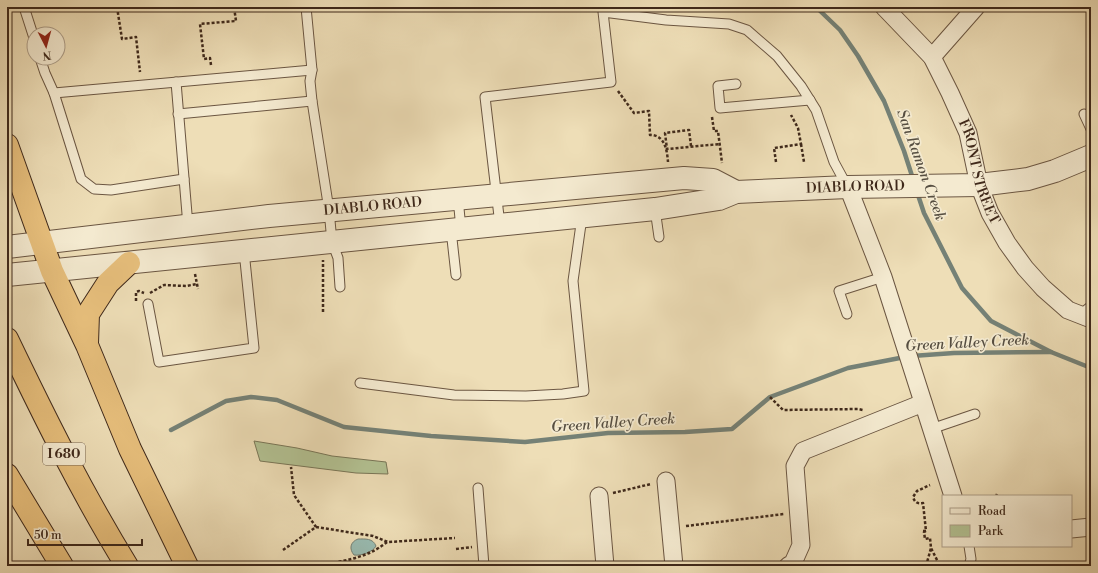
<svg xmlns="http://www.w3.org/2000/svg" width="1098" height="573" font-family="'Libre Bodoni',serif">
  <rect width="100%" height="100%" fill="#eedeb7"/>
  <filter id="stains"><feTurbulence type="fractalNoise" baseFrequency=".005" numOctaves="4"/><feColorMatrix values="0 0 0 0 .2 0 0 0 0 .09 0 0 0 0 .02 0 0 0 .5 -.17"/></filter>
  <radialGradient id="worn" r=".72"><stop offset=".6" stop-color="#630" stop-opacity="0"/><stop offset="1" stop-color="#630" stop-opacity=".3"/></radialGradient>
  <path fill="#b3c293" stroke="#797657" d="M254,441L297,448L332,456L386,462L388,474L356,473L260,461Z"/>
  <path fill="#99bcb2" stroke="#758176" d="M358,539C365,539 373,538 376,546C373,552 361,556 354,555C349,549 350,542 358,539Z"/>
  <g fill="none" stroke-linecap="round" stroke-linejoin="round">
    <g stroke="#758176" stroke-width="4.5">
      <path d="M816,7L840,30L858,56L884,101L904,151L913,179"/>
      <path d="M917,192L924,213L962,288L991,321L1051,352L1091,368"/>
      <path d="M912,356L954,353L1051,352"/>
      <path d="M171,430L226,401L251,397L277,400L344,427L431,436L525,442L608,433L685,432L732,429L770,397L848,368L905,357"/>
    </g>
    <g stroke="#6b5642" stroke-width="11">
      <g id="service">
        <path d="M24,7L34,38"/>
        <path d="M306,7L312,70L310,81L312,101L329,210L332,242L338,258L340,287"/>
        <path d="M40,58L45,73L54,93L81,179L94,189L111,190L184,179"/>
        <path d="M176,82L188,226"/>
        <path d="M736,84L718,86L720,108L810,100"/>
        <path d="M54,93L312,70"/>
        <path d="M178,114L312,101"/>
        <path d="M1084,114L1091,129"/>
        <path d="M458,198L461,229"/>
        <path d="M655,209L659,237"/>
        <path d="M500,225L485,97L611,82L603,12L666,20L729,24L747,30L777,56L801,86L816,110L834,162L847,186"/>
        <path d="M451,230L456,275"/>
        <path d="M148,304L159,362L254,348L244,251"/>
        <path d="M847,314L839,291L883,277"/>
        <path d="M1080,315L1091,306"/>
        <path d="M360,383L454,395L526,396L563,394L584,391L573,281L582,217"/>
        <path d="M931,429L975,414"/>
        <path d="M478,488L484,566"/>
        <path d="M969,546L971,559L969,566"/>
      </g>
    </g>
    <g stroke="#6b5642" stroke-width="19">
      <g id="minor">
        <path id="s1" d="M884,7L932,57L950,93L968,133L979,185L990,213L1007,243L1025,268L1043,288L1068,310L1091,319"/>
        <path d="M932,57L976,7"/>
        <path d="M848,187L883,277L953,496"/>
        <path d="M666,481L674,566"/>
        <path d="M599,496L605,566"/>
        <path d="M1071,529L1091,527"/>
        <path d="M788,566L793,563L801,545L795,466L803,451L923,403"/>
      </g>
    </g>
    <g stroke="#6b5642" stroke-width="24">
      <g id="tertiary">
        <path id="s2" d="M7,247L269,216L684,178L713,180L736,192"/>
        <path id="s3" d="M7,275L655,209L719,199L736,192L848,187L979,185L1028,179L1055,171L1091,156"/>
      </g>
    </g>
    <g stroke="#3f291b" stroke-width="24">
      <g id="motorway">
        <path d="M7,145L52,271L87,345L130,449L187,566"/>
        <path d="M7,339C44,416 82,493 127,566"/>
        <path d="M87,343L88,314L108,283L129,263"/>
        <path d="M7,475L62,566"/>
      </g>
    </g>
    <g stroke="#3f291b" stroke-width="2.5" stroke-dasharray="3 2" stroke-linecap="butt">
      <path d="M117,7L122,39L136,37L140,72"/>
      <path d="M211,65L210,58L204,59L200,24L236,21L234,7"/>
      <path d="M618,91L634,113L649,111L650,135C665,135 667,150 668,162"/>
      <path d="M712,117L714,131H718L722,163"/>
      <path d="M801,144L804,162"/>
      <path d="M691,146L689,130L665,133L667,149L720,144"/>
      <path d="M776,162L774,148L801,144L798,128L791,115"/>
      <path d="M195,274L198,289"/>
      <path d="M150,293L164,285L186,286L197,284"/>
      <path d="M136,301V292L139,291L144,293"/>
      <path d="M323,312V260"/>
      <path d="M770,397L783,410L858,409L863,410"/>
      <path d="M613,493L651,484"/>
      <path d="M996,496L997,494"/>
      <path d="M686,526L784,514"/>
      <path d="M316,527L373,536L388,542L455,538"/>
      <path d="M923,531H926L923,503C918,504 915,503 913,497L917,491L930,485"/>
      <path d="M926,531L924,532L925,539L930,538L931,548L940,566"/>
      <path d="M456,549L472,547"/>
      <path d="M283,550L316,527L294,495L291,467"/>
      <path d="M319,566C344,560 366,559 387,542"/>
      <path d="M926,566L931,548"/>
    </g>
    <use href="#service" stroke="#f4ead0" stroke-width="9"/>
    <use href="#minor" stroke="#f4ead0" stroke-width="17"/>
    <use href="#tertiary" stroke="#f4ead0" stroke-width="22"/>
    <use href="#motorway" stroke="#e7bf7c" stroke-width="22"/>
  </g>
  <g text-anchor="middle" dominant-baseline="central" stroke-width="3.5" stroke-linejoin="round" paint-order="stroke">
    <rect fill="#f4ead0" stroke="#756351" stroke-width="1" x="43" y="443" width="42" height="22" rx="3"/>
    <g font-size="13" font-weight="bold" fill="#3f291b">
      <text x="64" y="454">I 680</text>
    </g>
    <g font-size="14" fill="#3f291b" stroke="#f4ead0">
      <text stroke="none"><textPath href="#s1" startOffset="194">FRONT STREET</textPath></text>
      <text stroke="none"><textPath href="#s3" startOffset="854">DIABLO ROAD</textPath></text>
      <text stroke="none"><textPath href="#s2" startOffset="368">DIABLO ROAD</textPath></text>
    </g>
    <g font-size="15" font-style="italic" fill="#564e41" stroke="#f4ead0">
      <text transform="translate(921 165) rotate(70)">San Ramon Creek</text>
      <text transform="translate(967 343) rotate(-3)">Green Valley Creek</text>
      <text transform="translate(613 423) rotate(-4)">Green Valley Creek</text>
    </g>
  </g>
  <rect width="1098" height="573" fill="none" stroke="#eedeb7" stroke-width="24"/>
  <rect x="8" y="8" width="1082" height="557" fill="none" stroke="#3f291b" stroke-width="2"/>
  <rect x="12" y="12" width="1074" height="549" fill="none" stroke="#3f291b"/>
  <rect x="942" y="495" width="130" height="52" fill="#f4ead0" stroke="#ac9d88"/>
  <rect x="950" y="508" width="20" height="6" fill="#f4ead0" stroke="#ac9d88"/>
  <text x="978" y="515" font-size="12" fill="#3f291b">Road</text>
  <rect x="950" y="525" width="20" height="12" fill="#b3c293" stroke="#ac9d88"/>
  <text x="978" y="535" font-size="12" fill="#3f291b">Park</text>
  <g transform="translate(46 46) rotate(174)"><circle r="19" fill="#f4ead0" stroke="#ac9d88"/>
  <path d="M0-3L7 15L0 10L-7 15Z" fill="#8f2418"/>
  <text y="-6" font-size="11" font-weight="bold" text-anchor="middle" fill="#3f291b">N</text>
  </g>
  <path d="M28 539v6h114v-6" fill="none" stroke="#3f291b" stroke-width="2"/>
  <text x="34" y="539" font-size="12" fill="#3f291b" stroke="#f4ead0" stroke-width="3" paint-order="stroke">50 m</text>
  <rect width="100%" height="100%" filter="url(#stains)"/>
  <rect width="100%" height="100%" fill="url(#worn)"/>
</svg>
